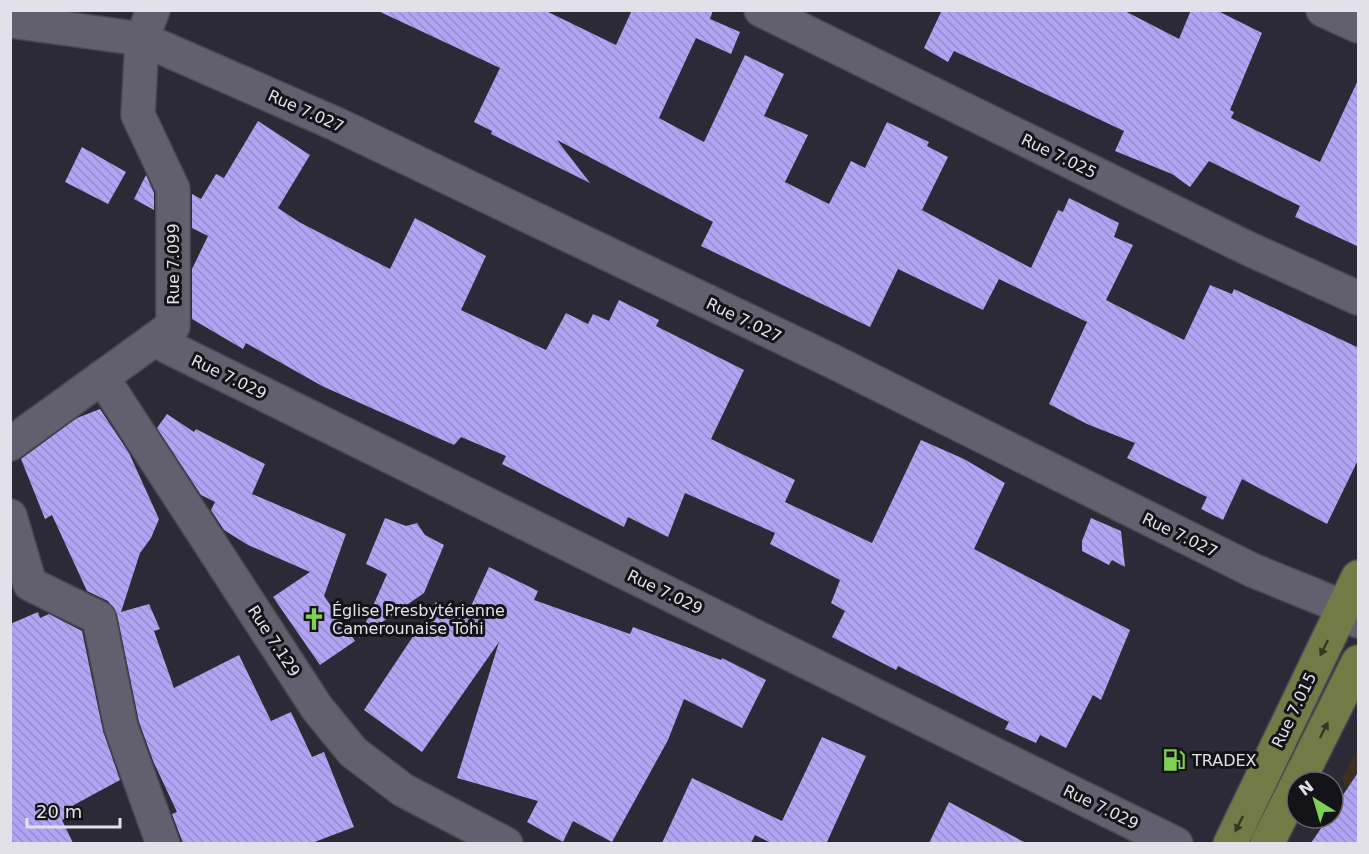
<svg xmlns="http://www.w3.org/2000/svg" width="1369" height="854" font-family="'DejaVu Sans',sans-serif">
  <defs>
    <pattern id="building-back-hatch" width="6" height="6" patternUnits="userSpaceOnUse" patternTransform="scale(1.5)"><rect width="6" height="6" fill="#b2a4f4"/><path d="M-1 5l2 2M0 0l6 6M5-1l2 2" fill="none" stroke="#968cc8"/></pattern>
  </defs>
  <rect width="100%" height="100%" fill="#2b2a36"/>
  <path fill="#3d3022" d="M1358,749V843L1311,844L1328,818H1333V810L1346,790L1342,778Z"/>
  <g fill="url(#building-back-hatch)">
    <path d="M376,10H544L616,45L632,10H713L710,19L740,32L731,54L696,38L659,118L704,142L745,55L784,74L764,116L808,135L785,182L829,204L851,161L865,168L887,122L929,142L927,146L948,157L922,210L1031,268L1058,210L1063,212L1069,198L1119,223L1114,237L1133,245L1106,300L1184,340L1210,285L1232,294L1234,289L1359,348V458L1327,524L1242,479L1223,520L1201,509L1207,497L1127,458L1135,443L1087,424L1049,404L1087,322L999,279L983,310L898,269L870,327L701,246L713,222L557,140L590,183L491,134L492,131L474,122L500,68Z"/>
    <path d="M942,10H1123L1179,39L1191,10H1216L1262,33L1230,110L1234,112L1231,118L1320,162L1359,78V247L1295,217L1300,206L1209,161L1190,187L1172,174L1115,151L1124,131L954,51L948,62L924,48Z"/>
    <path d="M258,121L310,155L278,208L299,222L390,269L415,218L486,256L461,310L546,350L566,313L588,324L593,314L609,321L619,300L659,320L656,326L744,370L711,439L795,480L785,502L872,543L921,440L964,459L1005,483L974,549L1130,630L1101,700L1093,695L1066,748L1040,735L1036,743L1005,729L1009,722L898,666L896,670L832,637L845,611L831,603L840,580L770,544L775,533L685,493L668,537L628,517L624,527L502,464L506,456L461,437L454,445L322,386L246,343L243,349L192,319V269L208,236L192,228V194L201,199L216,174L224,178Z"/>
    <path d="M82,147L126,172L108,204L65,182Z"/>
    <path d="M146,175L154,193V210L134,199Z"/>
    <path d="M100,409L129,453L159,519L151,538L140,553L121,612L149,604L160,629L154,631L174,688L239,655L271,721L291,712L312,757L324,752L354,827L312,843H183L172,814L177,812L154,763L139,722L117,614L108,601L87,591L52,515L45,519L21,459L77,418Z"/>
    <path d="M167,414L194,432L196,429L265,464L252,494L346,534L324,596L355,641L320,665L273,597L310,572L248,545L224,530L211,510L215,502L201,495L157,428Z"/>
    <path d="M385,518L406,526L417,523L425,535L444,545L424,593L359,638L387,574L366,564Z"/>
    <path d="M1091,518L1121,531L1125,567L1112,560L1109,565L1082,551V541Z"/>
    <path d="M489,567L538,591L534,600L630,634L633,627L721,660L722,658L766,680L742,728L684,699L668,740L612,842L573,821L563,842L527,822L538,801L457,778L499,642L422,752L364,710L436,602L466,617Z"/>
    <path d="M38,612L40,618L49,614L82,631L103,731L120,780L72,806L76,814L62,820L73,843H10V624Z"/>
    <path d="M822,737L866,756L827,842L831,843H771L755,835L751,843H662L692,778L782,821Z"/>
    <path d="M1359,771V843H1311L1328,818H1333V810Z"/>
    <path d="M949,802L1026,843H929Z"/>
  </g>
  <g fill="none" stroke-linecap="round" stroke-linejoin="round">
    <g stroke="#4a4852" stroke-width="36">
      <g id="minor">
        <path d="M761,10L1247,248L1358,298"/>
        <path d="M1323,10L1358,26"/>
        <path d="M10,21L142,39L336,124L834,362L1252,570L1343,607L1358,621"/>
        <path d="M154,340L1176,844"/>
        <path d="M102,377L317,708L353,752L403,790L506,844"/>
        <path d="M10,444L173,326V189L138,115L142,39L153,10"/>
        <path d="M10,516L30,584L99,618L121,727L163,844"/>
      </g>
    </g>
    <g stroke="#4a4852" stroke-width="36">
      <g id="major">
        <path d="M1298,782L1358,662"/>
        <path d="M1230,844L1358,577"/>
        <path d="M1267,844L1297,784"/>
      </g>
    </g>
    <use href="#minor" stroke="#62606e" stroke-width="33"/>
    <use href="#major" stroke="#727a46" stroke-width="33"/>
  </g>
  <defs><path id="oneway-solid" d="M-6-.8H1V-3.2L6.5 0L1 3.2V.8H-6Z" transform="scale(1.5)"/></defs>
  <g fill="#353728">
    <use href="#oneway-solid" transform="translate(1324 648) rotate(116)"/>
    <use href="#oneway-solid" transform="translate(1324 730) rotate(-63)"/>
    <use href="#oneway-solid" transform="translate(1239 824) rotate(116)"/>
  </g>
  <defs>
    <g id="church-bare" transform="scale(1.8)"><path d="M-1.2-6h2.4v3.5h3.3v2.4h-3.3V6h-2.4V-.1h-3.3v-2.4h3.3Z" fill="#7ed153" stroke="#141318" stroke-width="2.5" paint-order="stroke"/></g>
    <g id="fuel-bare" transform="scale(1.8)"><path d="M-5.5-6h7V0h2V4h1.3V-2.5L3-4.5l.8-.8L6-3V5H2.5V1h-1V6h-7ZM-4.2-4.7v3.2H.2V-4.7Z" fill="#7ed153" stroke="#141318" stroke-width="2.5" paint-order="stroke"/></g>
  </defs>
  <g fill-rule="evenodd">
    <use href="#church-bare" x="314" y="619"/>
    <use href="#fuel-bare" x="1174" y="760"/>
  </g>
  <g text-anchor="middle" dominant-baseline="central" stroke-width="6" stroke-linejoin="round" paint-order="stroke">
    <g font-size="16" fill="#e2e1e9" stroke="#141318">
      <text transform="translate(306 111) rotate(24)">Rue 7.027</text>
      <text transform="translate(1059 156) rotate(26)">Rue 7.025</text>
      <text transform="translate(173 264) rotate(-90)">Rue 7.099</text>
      <text transform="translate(744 320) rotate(26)">Rue 7.027</text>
      <text transform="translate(229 377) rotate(26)">Rue 7.029</text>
      <text transform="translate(1180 535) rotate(26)">Rue 7.027</text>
      <text transform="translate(665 592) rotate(26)">Rue 7.029</text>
      <text transform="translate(274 641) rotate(57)">Rue 7.129</text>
      <text transform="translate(1294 710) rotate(-64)">Rue 7.015</text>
      <text transform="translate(1101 807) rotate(26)">Rue 7.029</text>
    </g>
    <g font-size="16" fill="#e2e1e9" stroke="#141318" text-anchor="start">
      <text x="332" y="610">Église Presbytérienne<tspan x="332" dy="18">Camerounaise Tohi</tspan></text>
      <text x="1192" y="760">TRADEX</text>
    </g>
  </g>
  <rect width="1369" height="854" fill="none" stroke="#e2e1e9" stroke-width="24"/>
  <g transform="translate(1315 800) rotate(323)"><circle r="28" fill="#141318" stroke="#66656c" stroke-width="1.5"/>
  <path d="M0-4.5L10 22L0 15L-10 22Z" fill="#7ed153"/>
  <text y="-9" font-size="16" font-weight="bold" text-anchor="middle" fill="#e2e1e9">N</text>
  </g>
  <path d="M27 818v9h93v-9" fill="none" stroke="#e2e1e9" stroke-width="3"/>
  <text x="36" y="818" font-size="18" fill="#e2e1e9" stroke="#141318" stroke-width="4.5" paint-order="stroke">20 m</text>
</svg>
